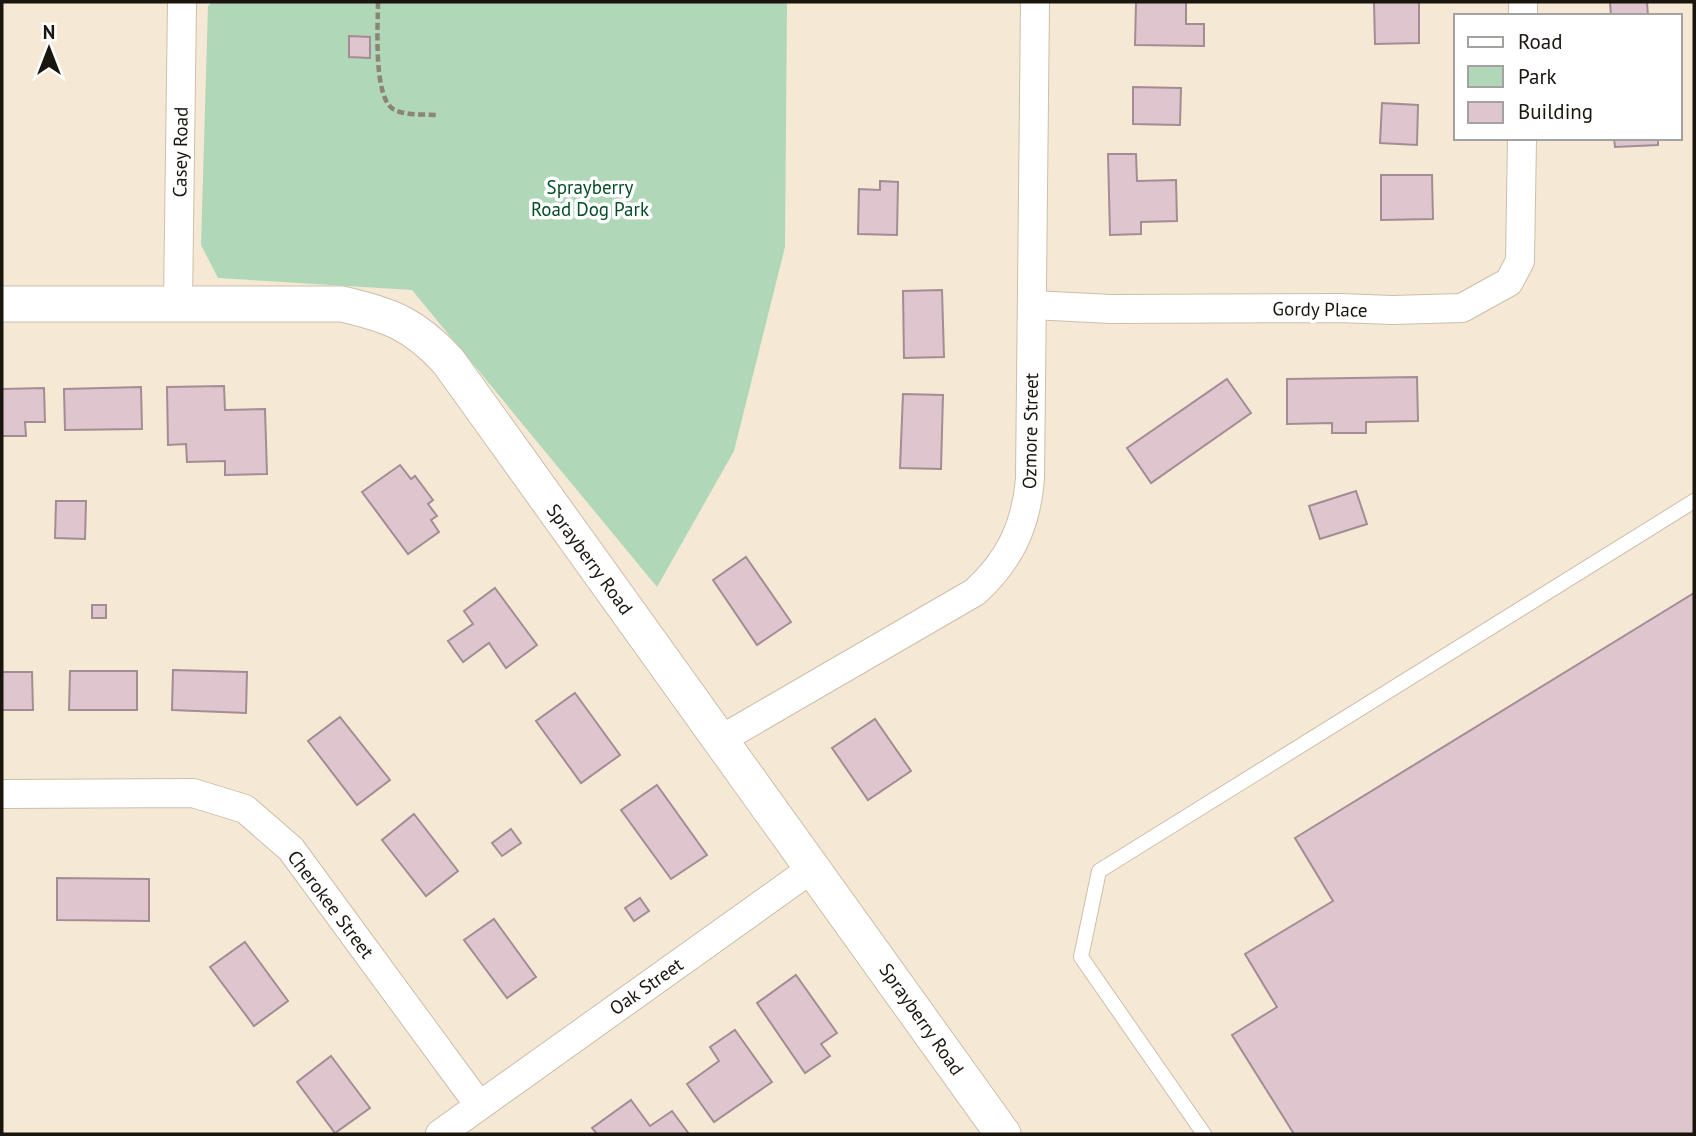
<svg xmlns="http://www.w3.org/2000/svg" width="1696" height="1136" font-family="'PT Sans',sans-serif">
  <rect width="100%" height="100%" fill="#f5e9d5"/>
  <path fill="#afd7b8" d="M212,2H787L785,247L734,451L657,587L412,290L218,278L201,245L208,6Z"/>
  <g fill="#dfc6ce" stroke="#a48c94" stroke-width="2">
    <path d="M1136,2H1186V24H1204V46L1135,45Z"/>
    <path d="M1374,2H1419V43L1375,44Z"/>
    <path d="M1610,2H1647L1648,16H1611Z"/>
    <path d="M349,36L370,37V58L349,57Z"/>
    <path d="M1133,87L1181,88L1180,125L1133,124Z"/>
    <path d="M1382,103L1418,105L1417,145L1380,143Z"/>
    <path d="M1614,138H1658V145L1615,147Z"/>
    <path d="M1108,154H1136L1137,181L1176,180L1177,221L1141,222V234L1110,235Z"/>
    <path d="M1381,175H1432L1433,219L1381,220Z"/>
    <path d="M880,181L898,182L897,235L858,234L859,189L880,190Z"/>
    <path d="M942,290L944,357L904,358L903,291Z"/>
    <path d="M1417,377L1418,421L1366,422V433H1332V423L1287,424V379Z"/>
    <path d="M1227,379L1251,413L1151,483L1127,448Z"/>
    <path d="M224,386L225,410L265,409L267,474L225,475V461L187,462L186,444L168,445L167,387Z"/>
    <path d="M141,387L142,429L65,430L64,389Z"/>
    <path d="M44,388L45,422H25L26,436H2V389Z"/>
    <path d="M903,394L943,395L941,469L900,468Z"/>
    <path d="M400,465L411,479L415,476L433,500L428,504L437,516L431,520L439,532L408,554L362,492Z"/>
    <path d="M1356,491L1367,524L1320,539L1309,506Z"/>
    <path d="M56,501H86L85,539L55,538Z"/>
    <path d="M746,557L791,622L757,645L713,580Z"/>
    <path d="M495,588L537,645L506,668L489,643L463,662L448,641L473,624L464,611Z"/>
    <path d="M1694,593V1134H1294L1232,1035L1277,1007L1245,954L1333,901L1295,838Z"/>
    <rect x="92" y="605" width="14" height="13"/>
    <path d="M173,670L247,672L246,713L172,710Z"/>
    <path d="M70,671H137V710H69Z"/>
    <path d="M2,672H32L33,710H2Z"/>
    <path d="M575,693L620,755L581,783L536,721Z"/>
    <path d="M340,717L390,780L357,805L308,741Z"/>
    <path d="M875,719L911,771L868,800L832,748Z"/>
    <path d="M657,785L707,855L671,879L621,810Z"/>
    <path d="M414,814L458,871L426,896L382,840Z"/>
    <path d="M511,829L521,843L502,856L492,843Z"/>
    <path d="M57,878L149,879V921L57,920Z"/>
    <path d="M640,898L649,911L634,921L625,908Z"/>
    <path d="M494,919L536,977L507,998L464,940Z"/>
    <path d="M245,942L288,1001L254,1026L210,967Z"/>
    <path d="M796,975L837,1033L821,1044L830,1056L805,1073L757,1003Z"/>
    <path d="M735,1030L772,1082L714,1122L687,1084L719,1061L710,1047Z"/>
    <path d="M331,1056L370,1108L335,1133L297,1082Z"/>
    <path d="M631,1100L650,1126L672,1111L689,1134H597L592,1128Z"/>
  </g>
  <g fill="none" stroke-linecap="round" stroke-linejoin="round">
    <g stroke="#cbbfab" stroke-width="16">
      <path id="service" d="M1204,1134L1081,957L1099,871L1694,501"/>
    </g>
    <g stroke="#cbbfab" stroke-width="30">
      <g id="minor">
        <path d="M1523,16V2"/>
        <path d="M178,303L182,2"/>
        <path d="M1032,305L1111,309L1340,308L1392,310L1462,308L1509,282L1520,261L1522,138"/>
        <path d="M720,740L975,592C1010,560 1026,526 1030,479L1035,2"/>
        <path d="M2,794L193,793L245,809L291,849L479,1105"/>
        <path d="M440,1134L814,867"/>
      </g>
    </g>
    <g stroke="#cbbfab" stroke-width="37">
      <path id="tertiary" d="M2,304H342C390,315 414,324 448,361L1003,1134"/>
    </g>
    <path stroke="#8c8476" stroke-width="4.5" stroke-dasharray="7 3.5" stroke-linecap="butt" d="M378,2C378,25 373,96 393,109C405,116 423,114 437,115"/>
    <use href="#service" stroke="#fff" stroke-width="14"/>
    <use href="#minor" stroke="#fff" stroke-width="28"/>
    <use href="#tertiary" stroke="#fff" stroke-width="35"/>
  </g>
  <g text-anchor="middle" dominant-baseline="central" stroke-width="7" stroke-linejoin="round" paint-order="stroke">
    <g font-size="19" fill="#1a160f" stroke="#fff">
      <text transform="translate(180 152) rotate(-89)">Casey Road</text>
      <text transform="translate(1320 309) rotate(1)">Gordy Place</text>
      <text transform="translate(1030 431) rotate(-89)">Ozmore Street</text>
      <text transform="translate(590 559) rotate(54)">Sprayberry Road</text>
      <text transform="translate(331 904) rotate(53)">Cherokee Street</text>
      <text transform="translate(646 986) rotate(-35)">Oak Street</text>
      <text transform="translate(922 1019) rotate(55)">Sprayberry Road</text>
    </g>
    <g font-size="19" fill="#054d24" stroke="#fff">
      <text x="590" y="187">Sprayberry<tspan x="590" dy="22">Road Dog Park</tspan></text>
    </g>
  </g>
  <rect width="1696" height="1136" fill="none" stroke="#1a160f" stroke-width="7"/>
  <rect x="1454" y="14" width="228" height="126" fill="#ffffff" stroke="#a3a29f" stroke-width="2"/>
  <rect x="1468" y="37" width="35" height="10" fill="#ffffff" stroke="#a3a29f" stroke-width="2"/>
  <text x="1518" y="49" font-size="21" fill="#1a160f">Road</text>
  <rect x="1468" y="66" width="35" height="21" fill="#afd7b8" stroke="#a3a29f" stroke-width="2"/>
  <text x="1518" y="84" font-size="21" fill="#1a160f">Park</text>
  <rect x="1468" y="102" width="35" height="21" fill="#dfc6ce" stroke="#a3a29f" stroke-width="2"/>
  <text x="1518" y="119" font-size="21" fill="#1a160f">Building</text>
  <g transform="translate(49 49)" stroke="#ffffff" stroke-width="5" paint-order="stroke">
  <path d="M0-5L12 26L0 18L-12 26Z" fill="#1a160f"/>
  <text y="-10" font-size="19" font-weight="bold" text-anchor="middle" fill="#1a160f">N</text>
  </g>
</svg>
